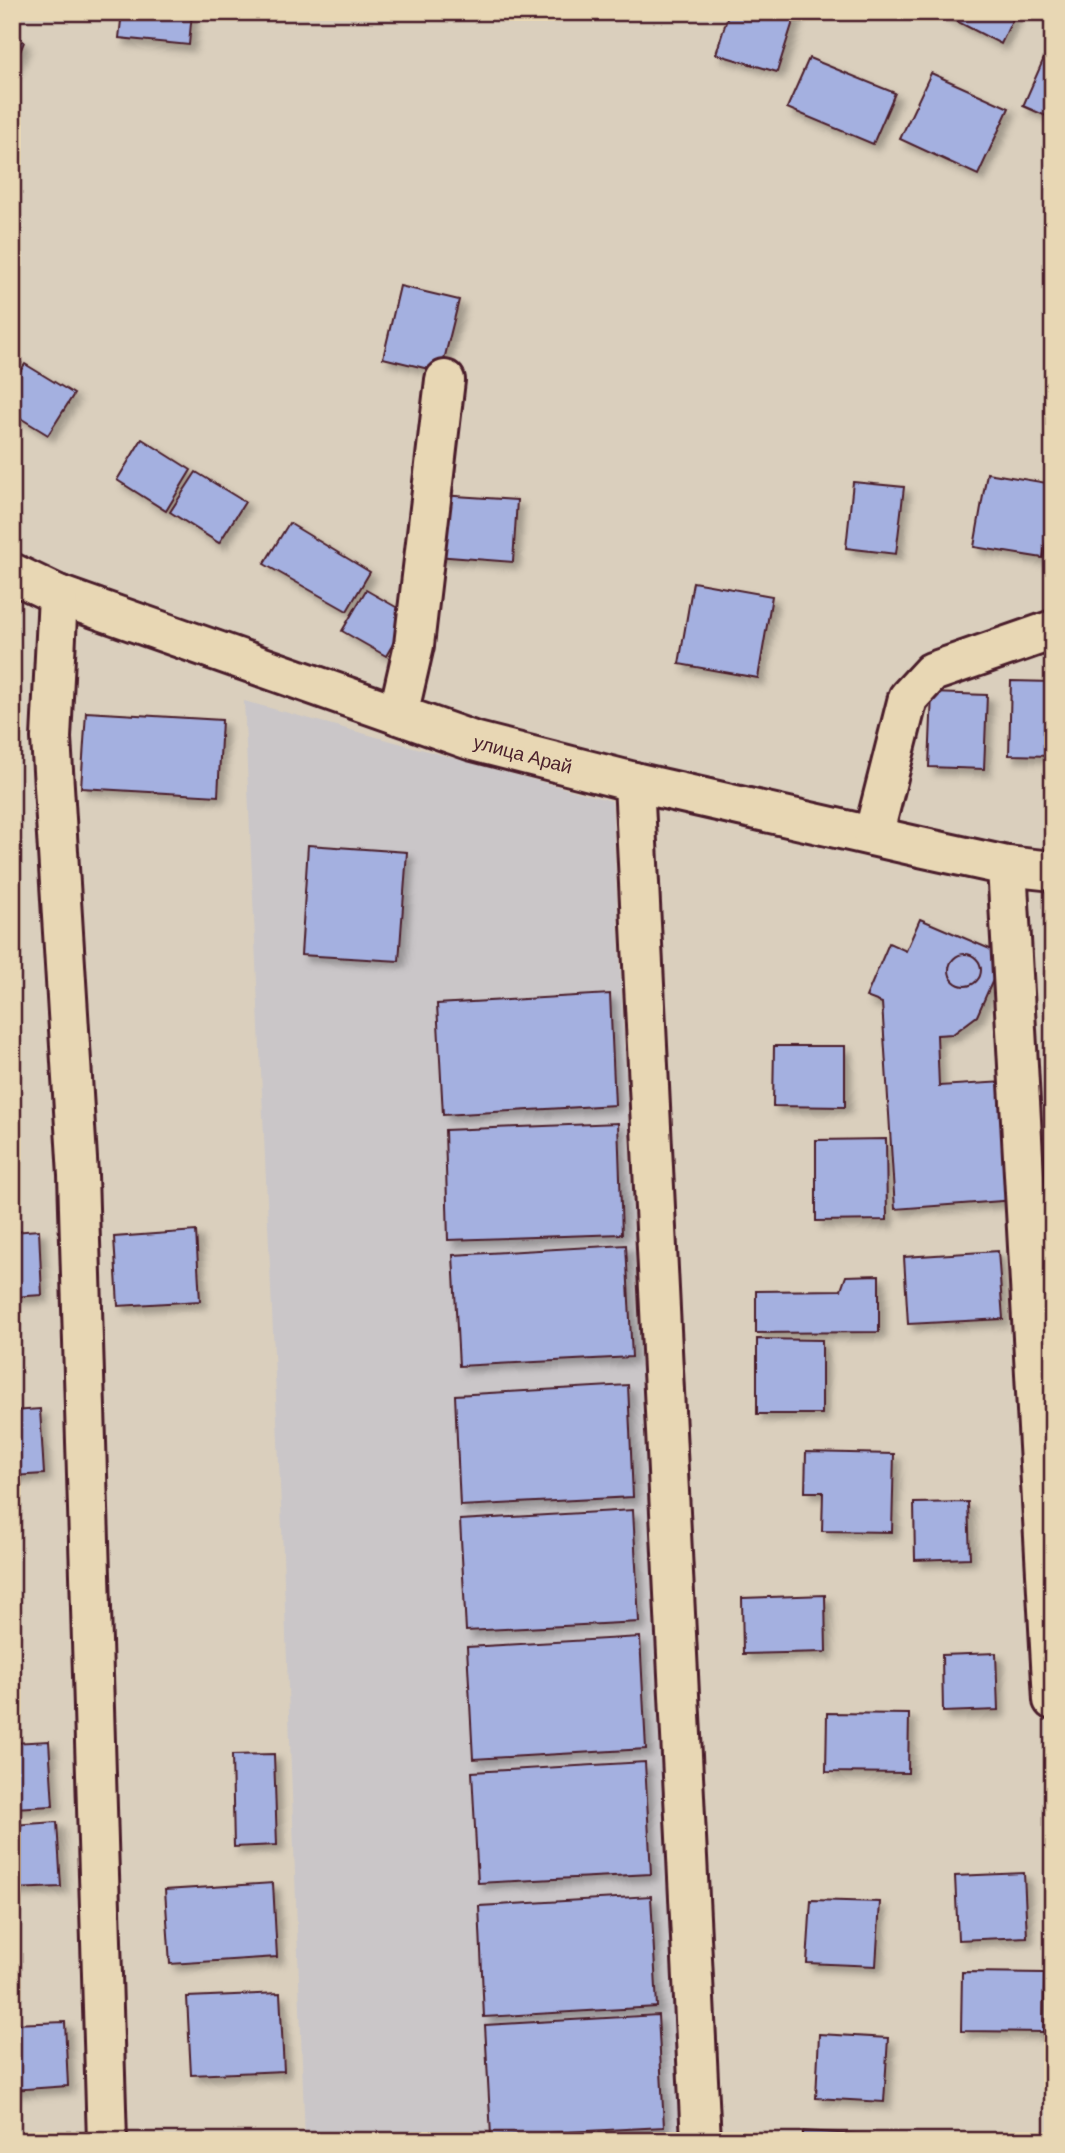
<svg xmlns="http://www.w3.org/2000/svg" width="1065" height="2153" font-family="Delius,sans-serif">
  <defs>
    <filter id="shadow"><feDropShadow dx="6" dy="6" stdDeviation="3.5" flood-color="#0004"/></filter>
  </defs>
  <rect width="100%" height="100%" fill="#dacfbd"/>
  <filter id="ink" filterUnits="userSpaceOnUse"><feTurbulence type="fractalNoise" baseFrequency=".0143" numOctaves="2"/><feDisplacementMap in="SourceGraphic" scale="14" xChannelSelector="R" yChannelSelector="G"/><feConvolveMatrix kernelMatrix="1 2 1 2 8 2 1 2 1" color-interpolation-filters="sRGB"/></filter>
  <g filter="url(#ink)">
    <path fill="#cac6c8" d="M244,701L612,801L680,2141H305L282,1528Z"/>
    <g fill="#a4b0e0" stroke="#4a1f2b" stroke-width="2" filter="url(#shadow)">
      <path d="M122,12H192L189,45L119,38Z"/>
      <path d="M729,12H796L777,72L716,54Z"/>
      <path d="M939,12H1016L1001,44Z"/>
      <path d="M12,37L24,42L12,71Z"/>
      <path d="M1048,49L1053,51V119L1023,106Z"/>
      <path d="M809,58L895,93L873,144L787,108Z"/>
      <path d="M931,73L1009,108L978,175L900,139Z"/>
      <path d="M1053,188V227L1046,225Z"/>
      <path d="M400,286L459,300L441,372L383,358Z"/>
      <path d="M12,358L21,363L12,377Z"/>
      <path d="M25,364L74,394L48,435L12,413V383Z"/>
      <path d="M142,439L191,470L166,511L117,480Z"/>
      <path d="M196,472L245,502L219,543L170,512Z"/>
      <path d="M987,473L1053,484V504L1043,558L974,547Z"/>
      <path d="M853,482L904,487L896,554L846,548Z"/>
      <path d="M440,495L517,500L513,562L436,556Z"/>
      <path d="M289,523L370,572L347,611L264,564Z"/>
      <path d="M693,582L772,596L758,678L679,664Z"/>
      <path d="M366,590L410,615L386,656L342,631Z"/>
      <path d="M1011,681L1053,682V756L1009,755Z"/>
      <path d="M932,693L987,695L984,769L929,767Z"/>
      <path d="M86,712L222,720L218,796L81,788Z"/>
      <path d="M308,845L407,852L399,961L301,955Z"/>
      <path d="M920,919L1004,955L977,1016L953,1034L937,1035L939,1086L1021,1081L1029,1199L895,1209L882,1003L866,997L889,943L906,951Z"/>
      <circle cx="965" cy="970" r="16"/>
      <path d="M610,994L615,1105L443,1115L437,1004Z"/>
      <path d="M774,1046H845V1107L773,1106Z"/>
      <path d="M618,1123L622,1234L448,1240L445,1130Z"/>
      <path d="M886,1139L887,1220L816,1221V1140Z"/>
      <path d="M39,1230L42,1295L12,1297V1232Z"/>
      <path d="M196,1231L200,1301L118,1306L114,1237Z"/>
      <path d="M626,1245L632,1357L459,1366L453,1255Z"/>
      <path d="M998,1251L1003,1319L908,1324L904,1257Z"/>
      <path d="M879,1275V1332L756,1333V1291L841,1290L846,1276Z"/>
      <path d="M757,1339L822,1340V1414H757Z"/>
      <path d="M628,1385L633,1497L460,1506L455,1395Z"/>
      <path d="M40,1409L44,1474L12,1476V1411Z"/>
      <path d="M806,1452L894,1454L892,1532L822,1531L823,1492H805Z"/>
      <path d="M968,1502L970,1558L915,1560L914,1503Z"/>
      <path d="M633,1510L639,1622L466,1631L460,1520Z"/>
      <path d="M825,1595L826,1652L743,1654L742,1598Z"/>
      <path d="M640,1637L646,1749L473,1759L467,1647Z"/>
      <path d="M996,1653L998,1710L943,1712L942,1655Z"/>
      <path d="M827,1713L909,1714L908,1773L826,1772Z"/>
      <path d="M49,1741L53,1806L12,1808V1743Z"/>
      <path d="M274,1754L277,1845L234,1847L232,1755Z"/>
      <path d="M645,1762L651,1874L478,1883L472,1772Z"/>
      <path d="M57,1822L61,1887L12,1889V1825Z"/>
      <path d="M1024,1873L1027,1937L958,1940L955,1876Z"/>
      <path d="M273,1883L277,1957L170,1964L165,1890Z"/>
      <path d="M651,1896L657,2007L484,2017L479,1906Z"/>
      <path d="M811,1900L880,1902L876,1966L807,1963Z"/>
      <path d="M962,1972L1044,1973L1043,2032L961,2031Z"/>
      <path d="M280,1993L284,2071L191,2075L187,1997Z"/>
      <path d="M658,2015L664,2127L491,2136L485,2025Z"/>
      <path d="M65,2022L68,2086L12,2090V2024Z"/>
      <path d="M819,2034L888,2038L884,2102L816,2098Z"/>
      <path d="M803,2131L872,2135L871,2141H803Z"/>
    </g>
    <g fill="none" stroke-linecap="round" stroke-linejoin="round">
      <g stroke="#4a1f2b" stroke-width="44">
        <g id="street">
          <path d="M12,573L58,595L473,741L634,782L920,847L1007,866L1053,871"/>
          <path d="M58,595L51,738L78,1175L107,2141"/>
          <path d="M398,715L414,645L445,380"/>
          <path d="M634,782L701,2141"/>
          <path d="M873,836L908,698L932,672L1053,630"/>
          <path d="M1007,866L1053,1700"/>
        </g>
      </g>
      <use href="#street" stroke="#e8d7b4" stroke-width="38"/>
    </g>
  </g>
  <g text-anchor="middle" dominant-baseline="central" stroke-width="6" stroke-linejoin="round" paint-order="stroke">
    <g font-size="19" fill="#4a1f2b" stroke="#e8d7b4">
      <text transform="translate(523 754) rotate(15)">улица Арай</text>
    </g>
  </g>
  <rect width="1065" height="2153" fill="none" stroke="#e8d7b4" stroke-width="42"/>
  <rect x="21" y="21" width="1023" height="2111" fill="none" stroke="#4a1f2b" stroke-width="2.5" filter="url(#ink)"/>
</svg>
